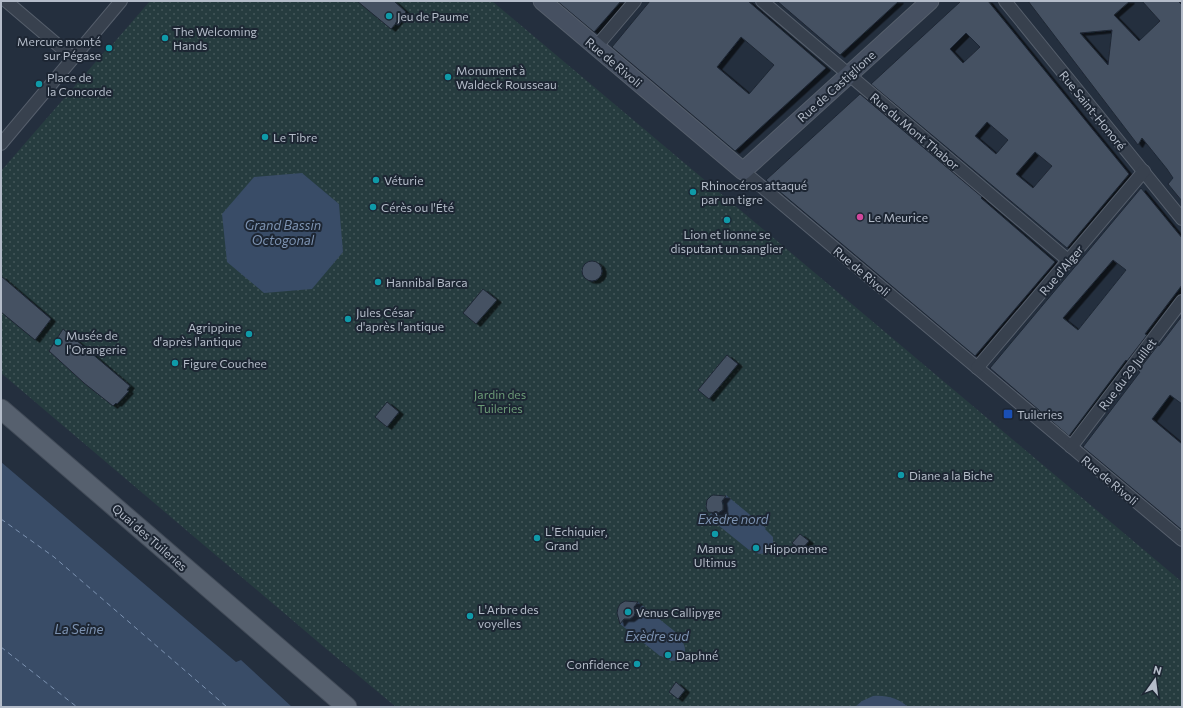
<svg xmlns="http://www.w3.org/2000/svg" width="1183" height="708" font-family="Commissioner,sans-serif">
  <defs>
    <pattern id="park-dots" width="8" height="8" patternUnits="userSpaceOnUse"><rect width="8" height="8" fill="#263c3f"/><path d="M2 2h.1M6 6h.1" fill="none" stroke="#435659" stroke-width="1.8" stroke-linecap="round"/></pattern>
    <filter id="shadow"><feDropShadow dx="4.5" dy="2.5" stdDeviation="0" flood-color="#0009"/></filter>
  </defs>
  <rect width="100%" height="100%" fill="#242f3e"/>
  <path fill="url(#park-dots)" d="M150,1H492L1182,582V707H396L324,647L1,373V171L106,50L108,52L112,47L111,46Z"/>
  <g fill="#394c67">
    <path d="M302,173L339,204L343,252L312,289L264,293L227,262L222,214L254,177Z"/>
    <path d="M1,462L236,662L241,660L292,707H1Z"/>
    <path d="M726,495L766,528L765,529L773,537V544L767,553L759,554L749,549V550L708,517L713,511L718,513L723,510V505L721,502Z"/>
    <path d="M638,602L678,634L677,636C689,645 688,661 671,661L661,656H660L620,624L625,618L630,619L634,616L635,612L633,608Z"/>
    <path d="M873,696C887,695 898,698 908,707H855L862,701Z"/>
  </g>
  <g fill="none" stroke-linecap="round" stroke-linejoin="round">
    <g stroke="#7c92b1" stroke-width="1" stroke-dasharray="5 4" stroke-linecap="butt">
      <path d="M1,519L54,557L227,707"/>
      <path d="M1,647L77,707"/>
    </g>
  </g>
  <g fill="#455162" stroke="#1f2835" fill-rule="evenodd" filter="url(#shadow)">
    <path d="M357,1H394L406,12L391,29Z"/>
    <path d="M557,1H621L594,32Z"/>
    <path d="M650,1H748L826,68L735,151L612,47ZM741,37L774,65L749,94L717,67Z"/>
    <path d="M777,1H899L840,55Z"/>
    <path d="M961,1H988L1129,174L1067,248L871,84ZM966,33L980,47L963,63L950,49ZM987,122L1008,140L996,154L975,136ZM1035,152L1052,166L1033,188L1016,174Z"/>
    <path d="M1028,1H1130L1114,15L1139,41L1160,21L1142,1H1178L1182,5V201L1168,184L1173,178L1167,169L1142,138L1138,145ZM1112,30L1108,65L1080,33Z"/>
    <path d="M860,94L982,197L981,198L1055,262L975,356L766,180Z"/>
    <path d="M1141,188L1182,238V285L1145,334L1147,335L1127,361L1126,360L1069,436L990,368ZM1113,260L1126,270L1078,330L1063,318Z"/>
    <circle cx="592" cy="271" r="10"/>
    <path d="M1,276L51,319L35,340L1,312Z"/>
    <path d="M483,289L497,300L476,324L463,313Z"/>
    <path d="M1182,316V404L1170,395L1152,419L1182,444V530L1083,447L1140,372L1138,371L1158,345L1159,346Z"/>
    <path d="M63,329L130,386L127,390L129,391L117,404L116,403L113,406L84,383L49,351Z"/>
    <path d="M727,355L738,364L709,399L698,390Z"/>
    <path d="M387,402L399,412L387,427L375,417Z"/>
    <path d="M713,495L726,496L722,501L723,505V510L718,513L708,512L706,507L707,500L711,496Z"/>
    <path d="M800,534L809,541L801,550L792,543Z"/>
    <path d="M625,601L638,602L634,607L635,613L634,616L630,619H624L620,624L617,613L618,608L620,604Z"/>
    <path d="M676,682L685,690L678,699L669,692Z"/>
  </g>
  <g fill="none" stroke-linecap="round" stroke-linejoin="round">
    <g stroke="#565f6c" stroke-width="14">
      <g id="street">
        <path d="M6,1L73,58"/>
        <path d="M762,1L1069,261"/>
        <path d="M1005,1L1182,219"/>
        <path d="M596,47L635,1"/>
        <path d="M1,144L121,1"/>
        <path d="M743,171L1182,540"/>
        <path d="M977,368L1144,171"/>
        <path d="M1071,447L1182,301"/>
      </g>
    </g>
    <g stroke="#565f6c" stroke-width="19">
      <path id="secondary" d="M542,1L743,171L930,1"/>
    </g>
    <g stroke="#414a57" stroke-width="21">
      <path id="primary" d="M1,409L347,707"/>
    </g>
    <use href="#street" stroke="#38414e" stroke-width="12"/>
    <use href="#secondary" stroke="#465061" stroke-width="17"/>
    <use href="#primary" stroke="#56606e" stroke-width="19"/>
  </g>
  <g fill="#0f9aa8" stroke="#1d2633" stroke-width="1.5">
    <circle cx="389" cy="16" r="4"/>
    <circle cx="165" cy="38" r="4"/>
    <circle cx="109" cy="48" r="4"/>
    <circle cx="448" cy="77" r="4"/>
    <circle cx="39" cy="84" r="4"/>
    <circle cx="265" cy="137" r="4"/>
    <circle cx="376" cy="180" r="4"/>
    <circle cx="693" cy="192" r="4"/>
    <circle cx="373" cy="207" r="4"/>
    <circle cx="727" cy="220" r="4"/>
    <circle cx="378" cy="282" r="4"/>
    <circle cx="348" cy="319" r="4"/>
    <circle cx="249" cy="334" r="4"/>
    <circle cx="58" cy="342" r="4"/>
    <circle cx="175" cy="363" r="4"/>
    <circle cx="901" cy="475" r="4"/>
    <circle cx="715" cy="534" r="4"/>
    <circle cx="537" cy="538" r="4"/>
    <circle cx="756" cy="548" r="4"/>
    <circle cx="628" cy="612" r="4"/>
    <circle cx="470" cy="616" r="4"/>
    <circle cx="668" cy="655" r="4"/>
    <circle cx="637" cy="664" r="4"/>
  </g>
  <circle fill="#d1479c" stroke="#1d2633" stroke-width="1.5" cx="860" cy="217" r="4"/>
  <rect fill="#1a4fb4" stroke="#1d2633" stroke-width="1.5" x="1003" y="409" width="10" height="10" rx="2"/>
  <g text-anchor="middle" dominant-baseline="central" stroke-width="4" stroke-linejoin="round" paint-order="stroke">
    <g font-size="12" fill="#b4bcc9" stroke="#1d2633" text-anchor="start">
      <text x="397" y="16">Jeu de Paume</text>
      <text x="173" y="31">The Welcoming<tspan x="173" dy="14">Hands</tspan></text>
      <text x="101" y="41" text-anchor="end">Mercure monté<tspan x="101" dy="14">sur Pégase</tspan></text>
      <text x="456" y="70">Monument à<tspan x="456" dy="14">Waldeck Rousseau</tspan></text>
      <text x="47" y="77">Place de<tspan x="47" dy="14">la Concorde</tspan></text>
      <text x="273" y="137">Le Tibre</text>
      <text x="384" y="180">Véturie</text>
      <text x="701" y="185">Rhinocéros attaqué<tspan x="701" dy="14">par un tigre</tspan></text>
      <text x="381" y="207">Cérès ou l'Été</text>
      <text x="868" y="217">Le Meurice</text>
      <text x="727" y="234" text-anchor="middle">Lion et lionne se<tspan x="727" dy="14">disputant un sanglier</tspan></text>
      <text x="386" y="282">Hannibal Barca</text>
      <text x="356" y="312">Jules César<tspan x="356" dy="14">d'après l'antique</tspan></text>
      <text x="241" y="327" text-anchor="end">Agrippine<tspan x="241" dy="14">d'après l'antique</tspan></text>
      <text x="66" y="335">Musée de<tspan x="66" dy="14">l'Orangerie</tspan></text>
      <text x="183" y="363">Figure Couchee</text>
      <text x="1017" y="414">Tuileries</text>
      <text x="909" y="475">Diane a la Biche</text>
      <text x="545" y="531">L'Echiquier,<tspan x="545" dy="14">Grand</tspan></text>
      <text x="715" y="548" text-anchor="middle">Manus<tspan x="715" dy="14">Ultimus</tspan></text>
      <text x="764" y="548">Hippomene</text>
      <text x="478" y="609">L'Arbre des<tspan x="478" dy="14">voyelles</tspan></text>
      <text x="636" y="612">Venus Callipyge</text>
      <text x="676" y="655">Daphné</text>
      <text x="629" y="664" text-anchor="end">Confidence</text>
    </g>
    <g font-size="12" fill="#b4bcc9" stroke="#1d2633">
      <text transform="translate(614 62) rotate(40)">Rue de Rivoli</text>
      <text transform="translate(836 86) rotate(-42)">Rue de Castiglione</text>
      <text transform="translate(1093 110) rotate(51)">Rue Saint-Honoré</text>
      <text transform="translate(915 131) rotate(40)">Rue du Mont Thabor</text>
      <text transform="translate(1061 270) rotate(-50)">Rue d'Alger</text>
      <text transform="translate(862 271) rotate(40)">Rue de Rivoli</text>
      <text transform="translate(1127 374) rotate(-53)">Rue du 29 Juillet</text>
      <text transform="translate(1110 480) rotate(40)">Rue de Rivoli</text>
      <text transform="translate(150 537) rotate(41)">Quai des Tuileries</text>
    </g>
    <g font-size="12" fill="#6b9a76" stroke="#1d2633">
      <text x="500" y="394">Jardin des<tspan x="500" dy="14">Tuileries</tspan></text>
    </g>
    <g font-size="13" font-style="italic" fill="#7c92b1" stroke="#1d2633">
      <text x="283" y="225">Grand Bassin<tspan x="283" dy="15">Octogonal</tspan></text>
      <text x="733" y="519">Exèdre nord</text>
      <text x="79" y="629">La Seine</text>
      <text x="657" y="636">Exèdre sud</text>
    </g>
  </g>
  <rect width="1183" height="708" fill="none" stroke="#b4bcc9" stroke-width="4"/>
  <g transform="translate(1155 680) rotate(14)" stroke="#1d2633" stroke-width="3" paint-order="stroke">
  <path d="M0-3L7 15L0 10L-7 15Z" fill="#b4bcc9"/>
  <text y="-6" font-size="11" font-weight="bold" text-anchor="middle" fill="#b4bcc9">N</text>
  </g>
</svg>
